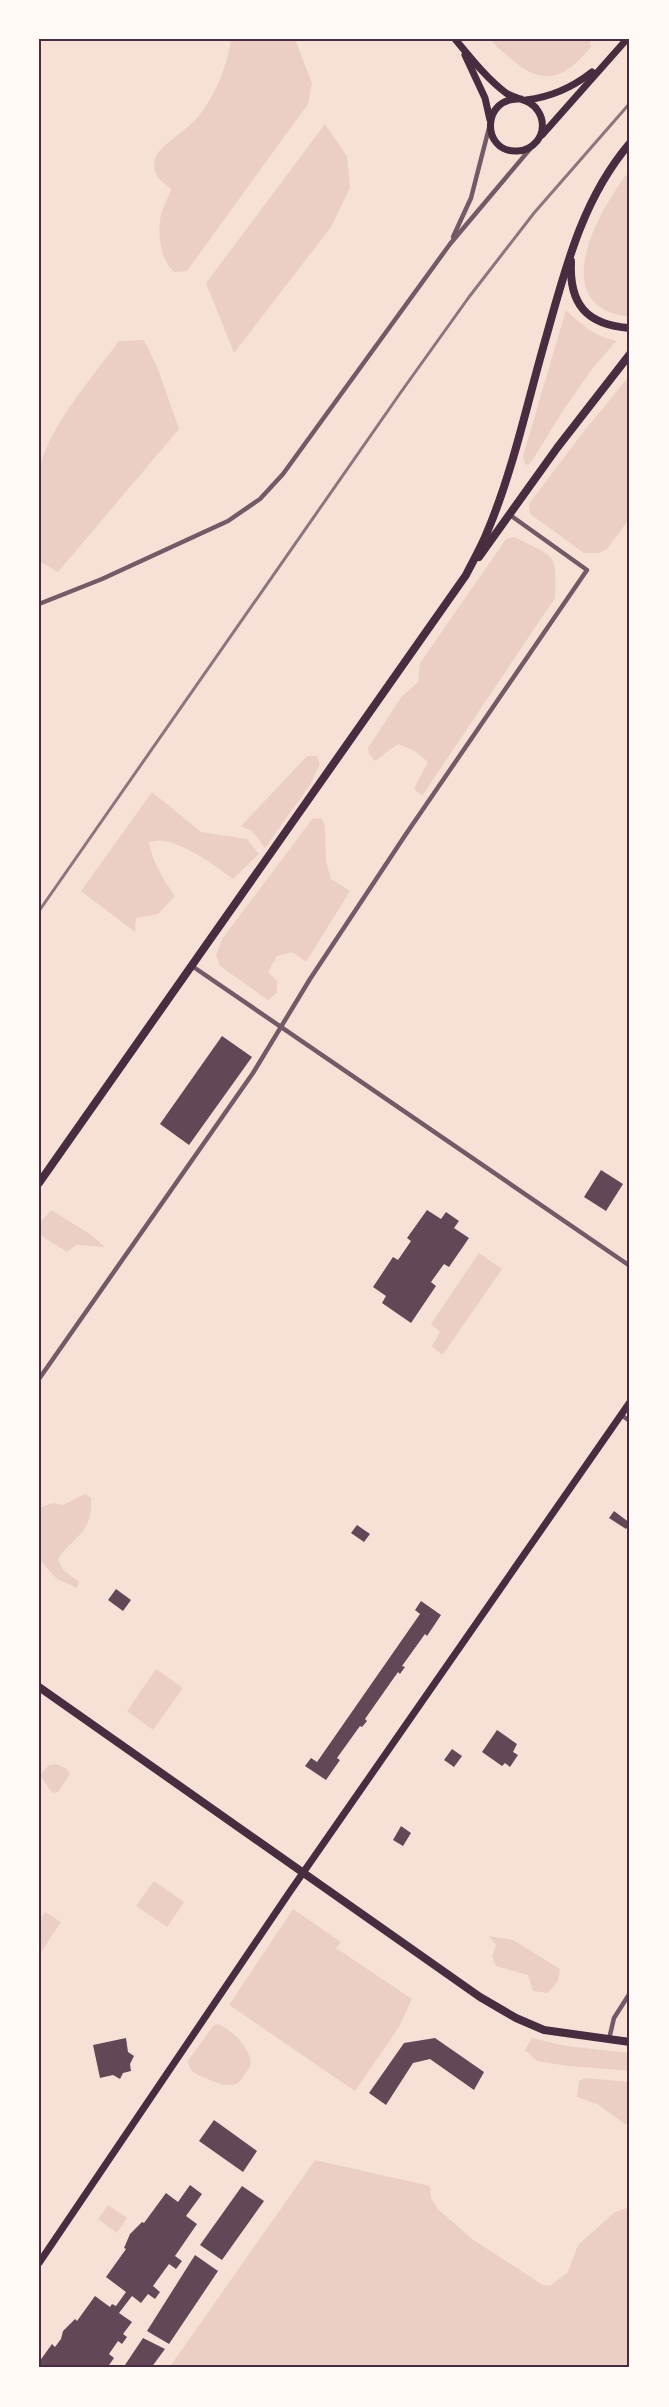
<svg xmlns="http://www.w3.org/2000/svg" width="669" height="2407" font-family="Ubuntu,sans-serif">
  <rect width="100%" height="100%" fill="#f7e1d7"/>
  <g fill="#ebcfc5">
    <path d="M231,39H295L312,83L308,104L187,271L175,272C161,262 158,238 160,220C161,210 168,199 171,189C159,180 150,173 156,156C160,147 182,132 190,125C212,105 227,68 231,39Z"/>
    <path d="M490,39H590L591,47C564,79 544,88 510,58C503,52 495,46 490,39Z"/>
    <path d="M325,124L347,156L350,188L331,227L234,353L206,283Z"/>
    <path d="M630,170V317C544,307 598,210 630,170Z"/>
    <path d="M566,310C581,325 595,336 616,341L592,369L562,412L532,461L528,465L525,464L523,456Z"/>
    <path d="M144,340L158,369L179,429L58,572L39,561C39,532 36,502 39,473C44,432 94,375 119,341Z"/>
    <path d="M630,375V518L607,549L599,553H584L530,514L529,504L581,435Z"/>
    <path d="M514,537C555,558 557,550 555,598L422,796L414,789L428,762L415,751L398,744L375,761L369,754L368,748L402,696L418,682L420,663L506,539Z"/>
    <path d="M307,756H317L320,764L310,785L265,848L252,831L241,826Z"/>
    <path d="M152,792L201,832L247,839L259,854L233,879C216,866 185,844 164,841C160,840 154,841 149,842C152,862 164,880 175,896L158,914L136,918L135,932L81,891Z"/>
    <path d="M313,818L322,819L325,825L326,861L331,879L350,891L306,962L292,952L277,956L268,972L277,981V993L268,1000L220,966L216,955L222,939Z"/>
    <path d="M51,1210L90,1234L105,1247L76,1245L67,1252C57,1245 47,1241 39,1233V1224Z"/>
    <path d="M479,1253L502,1269L444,1353L441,1354L432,1346L440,1332L431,1324Z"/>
    <path d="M85,1494L91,1498C93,1534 75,1534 58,1559L63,1570L79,1582L77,1588L57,1579L39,1559V1508L53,1503L63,1505Z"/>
    <path d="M156,1669L183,1688L153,1730L127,1711Z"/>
    <path d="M56,1764L67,1769L70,1774L58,1792L52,1793L40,1775L49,1765Z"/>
    <path d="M154,1881L184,1902L167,1927L136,1906Z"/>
    <path d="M293,1909L341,1942L336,1948L412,1999L399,2027L355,2091L229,2005Z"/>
    <path d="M45,1912L61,1922L39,1955V1922Z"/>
    <path d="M489,1936L513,1940L560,1969L558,1981L548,1993L533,1991L528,1975L496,1966L492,1956L496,1945Z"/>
    <path d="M218,2024C231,2029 255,2052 250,2067C248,2070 246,2072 244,2075C241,2081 238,2085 230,2085C221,2086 211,2080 203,2077C195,2074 189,2071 188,2061L213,2026Z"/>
    <path d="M532,2038L566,2046L630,2053V2071L568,2066L537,2061L525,2050Z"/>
    <path d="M584,2078L630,2082V2122L625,2124L597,2104L577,2097L579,2081Z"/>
    <path d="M315,2160L430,2186L431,2198L438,2209L472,2239L543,2285L550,2286L568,2272L578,2245L615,2212L630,2207V2368H169Z"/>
    <path d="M108,2205L127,2218L117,2233L98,2219Z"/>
  </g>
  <g fill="#644757">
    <path d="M222,1036L252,1057L189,1145L160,1124Z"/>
    <path d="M601,1170L623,1184L606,1211L584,1197Z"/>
    <path d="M427,1210L441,1219L446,1212L459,1221L454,1228L469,1238L449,1267L444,1264L431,1282L436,1286L411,1323L382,1303L386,1296L373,1287L393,1257L398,1260L411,1241L407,1238Z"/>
    <path d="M614,1511L630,1523L626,1529L609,1518Z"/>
    <path d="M357,1525L370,1534L364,1542L351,1533Z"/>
    <path d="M116,1589L131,1600L123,1611L108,1600Z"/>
    <path d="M421,1601L441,1615L427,1636L425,1634L402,1666L405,1667L400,1674L398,1672L365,1719L367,1721L362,1727L360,1726L337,1758L340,1760L326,1780L305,1766L311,1758L317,1762L420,1614L415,1610Z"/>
    <path d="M497,1730L517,1744L513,1752L518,1755L510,1767L505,1763L502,1766L482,1752Z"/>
    <path d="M452,1749L462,1756L454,1767L444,1760Z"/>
    <path d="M401,1826L411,1833L403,1846L393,1840Z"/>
    <path d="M126,2038L128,2052L134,2056L130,2064L131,2071L123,2073L120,2079L113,2075L100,2078L93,2045Z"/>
    <path d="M435,2038L484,2072L474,2090L430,2059L413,2063L386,2105L369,2093L404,2043Z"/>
    <path d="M214,2120L257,2151L243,2172L199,2141Z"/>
    <path d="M190,2185L202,2194L186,2216L197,2224L175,2256L182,2261L176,2269L169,2264L153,2286L160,2292L155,2299L148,2294L141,2303L132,2296L119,2313L132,2322L123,2334L127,2337L122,2344L118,2341L109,2354L114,2358L107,2368H39V2362L52,2344L55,2347L61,2339L63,2331L75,2319L77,2321L95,2296L110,2307L112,2304L116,2306L126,2292L106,2277L126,2249L124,2248L130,2234L142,2222L144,2223L166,2193L178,2202Z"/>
    <path d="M242,2186L264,2201L222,2260L200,2245Z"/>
    <path d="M195,2255L218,2271L169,2344L147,2331Z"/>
    <path d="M143,2338L165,2349L151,2368H123Z"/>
  </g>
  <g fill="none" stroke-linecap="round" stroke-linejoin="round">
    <g stroke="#755966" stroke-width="4.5">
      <path d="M453,237L471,198L489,128"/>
      <path d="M39,604L102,579L228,521L260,499L283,474L450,244L530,149"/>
      <path d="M192,966L630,1266"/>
      <path d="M39,1379L253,1073L310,979L406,834L587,570L510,515"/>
      <path d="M621,1415L630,1421"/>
      <path d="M609,2039L614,2018L630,1993"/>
    </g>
    <g stroke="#4a2c40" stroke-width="7">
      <path d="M455,39C470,57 487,79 506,93C517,100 531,99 538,111C544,120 544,132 537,141C532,147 525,151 517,151C481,153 481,96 521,99"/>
      <path d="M465,55L485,98L490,120"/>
      <path d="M526,100C552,97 573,87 592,72"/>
      <path d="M542,135L627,39"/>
      <path d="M39,2263L289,1893L630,1402"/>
    </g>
    <g stroke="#4a2c40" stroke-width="8">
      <path d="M571,261C569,304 586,325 630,328"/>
      <path d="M479,557L557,448L630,354"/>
      <path d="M39,1183L466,575C473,561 482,546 488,530C514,468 528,399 547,334C566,266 583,198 630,143"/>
      <path d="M39,1687L480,1997L516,2018L544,2030L630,2042"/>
    </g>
    <path stroke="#8f747c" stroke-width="3" d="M39,911L401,392L469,297L534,213L630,103"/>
  </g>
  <rect width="669" height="2407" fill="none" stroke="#fffaf5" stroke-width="81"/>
  <rect x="40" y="40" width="588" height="2326" fill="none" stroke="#4a2c40" stroke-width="2"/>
</svg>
